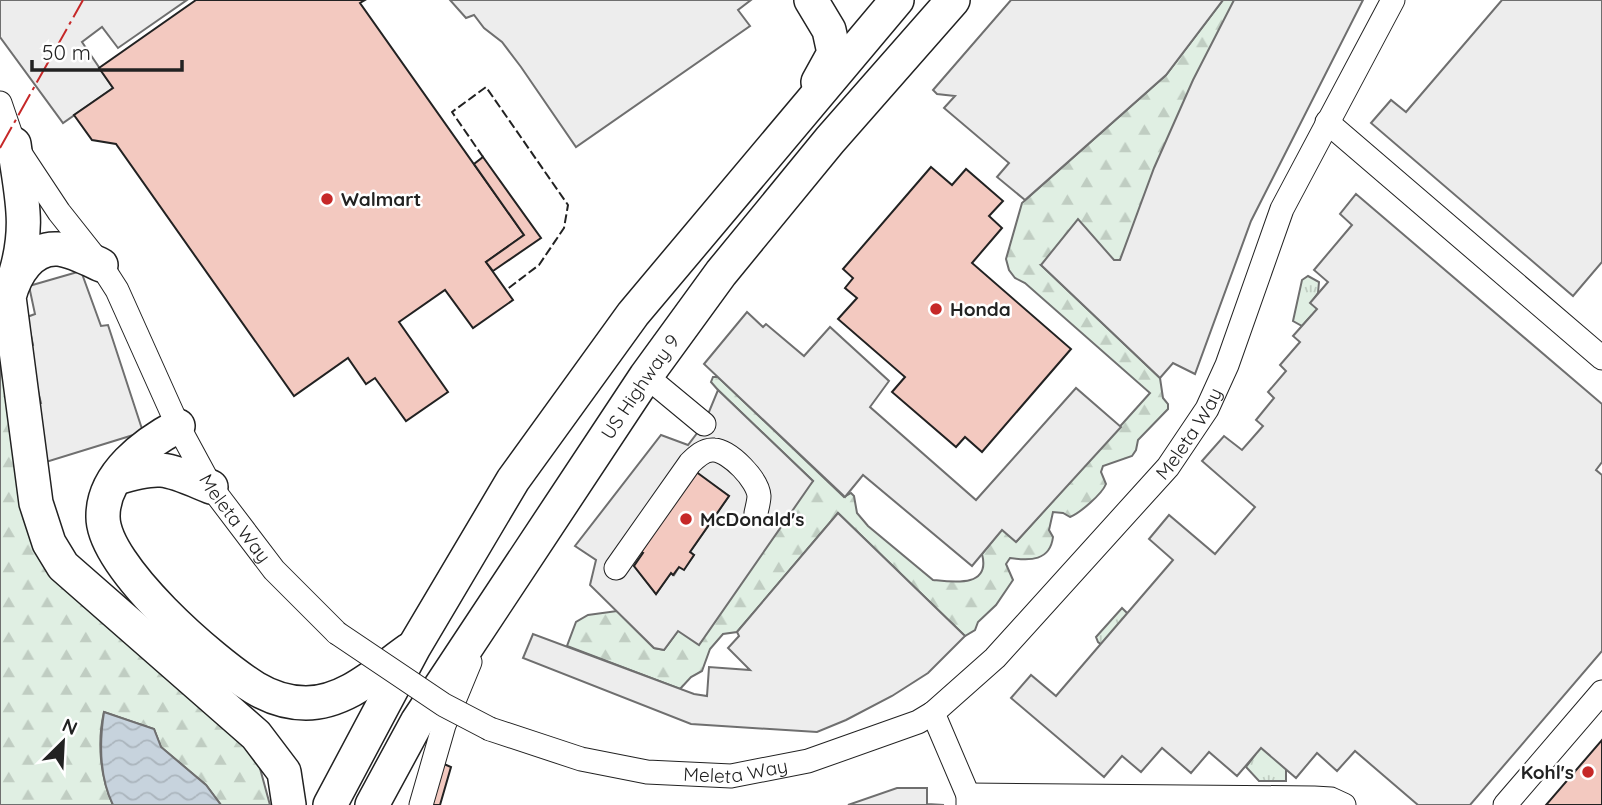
<svg xmlns="http://www.w3.org/2000/svg" width="1602" height="805" font-family="Quicksand,sans-serif">
  <defs>
    <pattern id="grass-tufts" width="24" height="20" patternUnits="userSpaceOnUse" patternTransform="scale(1.75)"><rect width="24" height="20" fill="#e0efe3"/><path d="M3 7l-1-3M5 7V3M7 7l1-3M15 17l-1-3M17 17v-4M19 17l1-3" fill="none" stroke="#c0cdc2"/></pattern>
    <pattern id="forest-firs" width="22" height="20" patternUnits="userSpaceOnUse" patternTransform="scale(1.75)"><rect width="22" height="20" fill="#e0efe3"/><path d="M5 1l3.5 6h-7zM16 11l3.5 6h-7z" fill="#c0cdc2"/></pattern>
    <pattern id="water-waves" width="16" height="10" patternUnits="userSpaceOnUse" patternTransform="scale(1.75)"><rect width="16" height="10" fill="#c7d3dd"/><path d="M0 5q4-4 8 0t8 0" fill="none" stroke="#abb5bd"/></pattern>
  </defs>
  <rect width="100%" height="100%" fill="#fff"/>
  <g fill="url(#grass-tufts)" stroke="#6f6f6f" stroke-width="2">
    <path d="M1308,276L1319,282L1318,293L1311,303L1602,550L1311,316L1302,326L1293,321L1302,280Z"/>
    <path d="M1122,608L1286,769V781H1259L1246,767L1255,755L1098,642L1096,637Z"/>
  </g>
  <g fill="url(#forest-firs)" stroke="#6f6f6f" stroke-width="2">
    <path d="M1223,0H1251L1120,260L1041,265L1160,378L1163,398L1168,404V409L1138,440L1136,450L1132,456L1103,466L1101,472L1106,484C1102,494 1080,513 1070,517L1063,513L1053,512L1049,530L1053,537C1050,561 1030,561 1010,558L1006,564L1013,580L996,605L978,622L975,630L965,636L838,513L737,632L723,634L710,649L702,671L691,677L680,689L567,646L576,622L588,615L617,611L654,648L664,650L678,631L813,481L718,390L711,382L713,377H718L844,497L851,493L854,496L857,513L868,526L933,580C953,582 991,588 982,554L1002,529L1017,541L1150,393L1025,283L1015,278L1009,270L1006,259L1022,203L1166,75Z"/>
    <path d="M0,361L32,542L255,750L270,805H221L206,785L161,747L154,729L104,712C97,742 100,777 113,805H0Z"/>
  </g>
  <g fill="#ededed" stroke="#6f6f6f" stroke-width="2" fill-rule="evenodd">
    <path d="M0,0H187L118,48L102,27L82,42L113,88L63,123L0,37Z"/>
    <path d="M450,0H751L738,10L750,26L576,147L521,67L502,42L484,28L474,15L466,18Z"/>
    <path d="M1011,0H1223L1166,75L1025,200L997,177L1009,163L944,108L955,96L937,94L933,90Z"/>
    <path d="M1234,0H1363L1251,221L1195,374L1173,363L1160,378L1041,265L1078,219L1114,260H1120L1154,168L1193,80Z"/>
    <path d="M1502,0H1602V262L1573,296L1371,123L1391,100L1406,112Z"/>
    <path d="M1356,194L1602,404V462L1596,470L1602,475V651L1470,805H1418L1355,751L1337,771L1317,753L1296,778L1261,748L1237,776L1209,752L1191,773L1162,748L1141,772L1122,756L1104,777L1011,698L1031,675L1056,696L1173,560L1149,539L1169,515L1215,554L1255,507L1202,461L1224,436L1242,450L1263,426L1256,420L1274,398L1268,392L1286,371L1280,365L1300,342L1293,336L1317,309L1310,303L1328,282L1314,270L1352,225L1340,214Z"/>
    <path d="M81,271L101,326L108,325L143,432L46,462L35,405L41,403L27,348L33,345L27,317L35,314L29,286Z"/>
    <path d="M747,312L763,327L766,324L804,356L830,327L889,381L870,407L976,500L1076,388L1121,427L1016,542L1002,530L972,566L863,475L845,497L704,364Z"/>
    <path d="M718,390L813,481L699,645L678,631L664,650L654,648L590,585L596,560L575,546L661,435L688,445L704,424ZM694,472L729,496L690,552L694,555L684,569L679,567L674,575L671,573L656,594L634,566L643,553L641,552Z"/>
    <path d="M838,513L965,636L928,673L892,696L846,720L817,732L691,724L523,658L533,634L694,694L707,696L709,667L750,670L728,648L739,636L737,632Z"/>
    <path d="M897,788H927V804L944,805H848Z"/>
  </g>
  <path fill="url(#water-waves)" stroke="#6f6f6f" stroke-width="2" d="M104,712L154,729L161,747L206,785L221,805H113C99,776 99,744 104,712Z"/>
  <g fill="#f3c9c0" stroke="#222" stroke-width="2">
    <path d="M196,0H365L360,3L524,235L486,262L513,300L473,328L445,290L399,322L448,392L406,421L375,378L366,384L348,358L294,396L116,144L92,140L74,115L113,88L99,68Z"/>
    <path d="M483,157L541,238L493,271L486,262L524,235L474,164Z"/>
    <path d="M931,167L952,185L966,169L1003,201L989,216L1002,228L972,263L1071,349L982,452L965,437L956,447L892,392L905,377L838,319L857,298L845,288L853,278L843,269Z"/>
    <path d="M695,471L729,496L690,552L694,555L684,570L679,567L673,575L671,573L656,594L634,566L643,553L641,552Z"/>
    <path d="M1602,740V805H1546Z"/>
    <path d="M444,764L451,767L440,805H432Z"/>
  </g>
  <g fill="none" stroke-linecap="round" stroke-linejoin="round">
    <g stroke="#222" stroke-width="25">
      <g id="minor">
        <path id="s1" d="M0,103L14,144L59,212L101,265L117,290L178,426L211,487L274,570L337,633"/>
        <path d="M1327,122L1602,358"/>
        <path d="M646,376L704,424"/>
        <path d="M616,568L690,463C696,457 704,449 714,450C730,451 758,480 759,496C759,501 757,508 756,513"/>
        <path d="M933,713L968,795"/>
        <path id="s2" d="M490,729L581,759L647,772L731,776L808,761L918,722L933,713L995,658L1168,467L1207,409L1227,365L1282,209L1393,0"/>
        <path d="M421,805L444,725L470,662"/>
        <path d="M968,805V795L1314,798L1331,799L1344,805"/>
        <path d="M1505,805L1602,692"/>
      </g>
    </g>
    <g stroke="#222" stroke-width="36">
      <g id="highway">
        <path d="M811,0L829,30L834,53L818,82"/>
        <path d="M14,144C21,196 31,226 14,279"/>
        <path d="M101,265C88,259 73,251 58,249C31,247 15,274 9,297L36,503L49,543L63,566L256,735L284,772L289,805"/>
        <path d="M178,426C146,443 103,474 103,516C102,566 213,662 255,688C270,697 288,703 306,703C345,703 378,672 409,650"/>
        <path d="M117,478C163,464 167,469 211,487"/>
        <path d="M330,805L414,647L513,480L633,314L897,0"/>
        <path id="s3" d="M372,805L417,722L646,376L721,273L830,140L953,0"/>
      </g>
    </g>
    <use href="#minor" stroke="#fff" stroke-width="23"/>
    <use href="#highway" stroke="#fff" stroke-width="33"/>
    <g stroke="#222" stroke-width="25" stroke-linecap="butt">
      <path id="minor-bridge" d="M337,633L444,705L490,729"/>
    </g>
    <use href="#minor-bridge" stroke="#fff" stroke-width="23"/>
    <path stroke="#222" stroke-width="2" stroke-dasharray="9 3.5" stroke-linecap="butt" d="M483,157L452,112L486,87L568,205L564,228L539,265L506,290"/>
    <path stroke="#c62828" stroke-width="2" stroke-dasharray="24 5 3.5 5" stroke-linecap="butt" d="M0,148L83,0"/>
  </g>
  <g fill="#c62828" stroke="#fff" stroke-width="2.5">
    <circle cx="327" cy="199" r="7"/>
    <circle cx="936" cy="309" r="7"/>
    <circle cx="686" cy="519" r="7"/>
    <circle cx="1588" cy="772" r="7"/>
  </g>
  <g text-anchor="middle" dominant-baseline="central" stroke-width="5" stroke-linejoin="round" paint-order="stroke">
    <g font-size="19" font-weight="bold" fill="#222" stroke="#fff" text-anchor="start">
      <text x="341" y="199">Walmart</text>
      <text x="950" y="309">Honda</text>
      <text x="700" y="519">McDonald's</text>
      <text x="1574" y="772" text-anchor="end">Kohl's</text>
    </g>
    <g font-size="19" fill="#222" stroke="#fff">
      <text stroke="none"><textPath href="#s3" startOffset="497">US Highway 9</textPath></text>
      <text stroke="none"><textPath href="#s2" startOffset="840">Meleta Way</textPath></text>
      <text stroke="none"><textPath href="#s1" startOffset="480">Meleta Way</textPath></text>
      <text stroke="none"><textPath href="#s2" startOffset="252">Meleta Way</textPath></text>
    </g>
  </g>
  <g transform="translate(63 742) rotate(24)" stroke="#ffffff" stroke-width="5" paint-order="stroke">
  <path d="M0-5L12 26L0 18L-12 26Z" fill="#222222"/>
  <text y="-10" font-size="19" font-weight="bold" text-anchor="middle" fill="#222222">N</text>
  </g>
  <path d="M32 60v10h150v-10" fill="none" stroke="#222222" stroke-width="3.5"/>
  <text x="42" y="60" font-size="21" fill="#222222" stroke="#ffffff" stroke-width="5" paint-order="stroke">50 m</text>
</svg>
